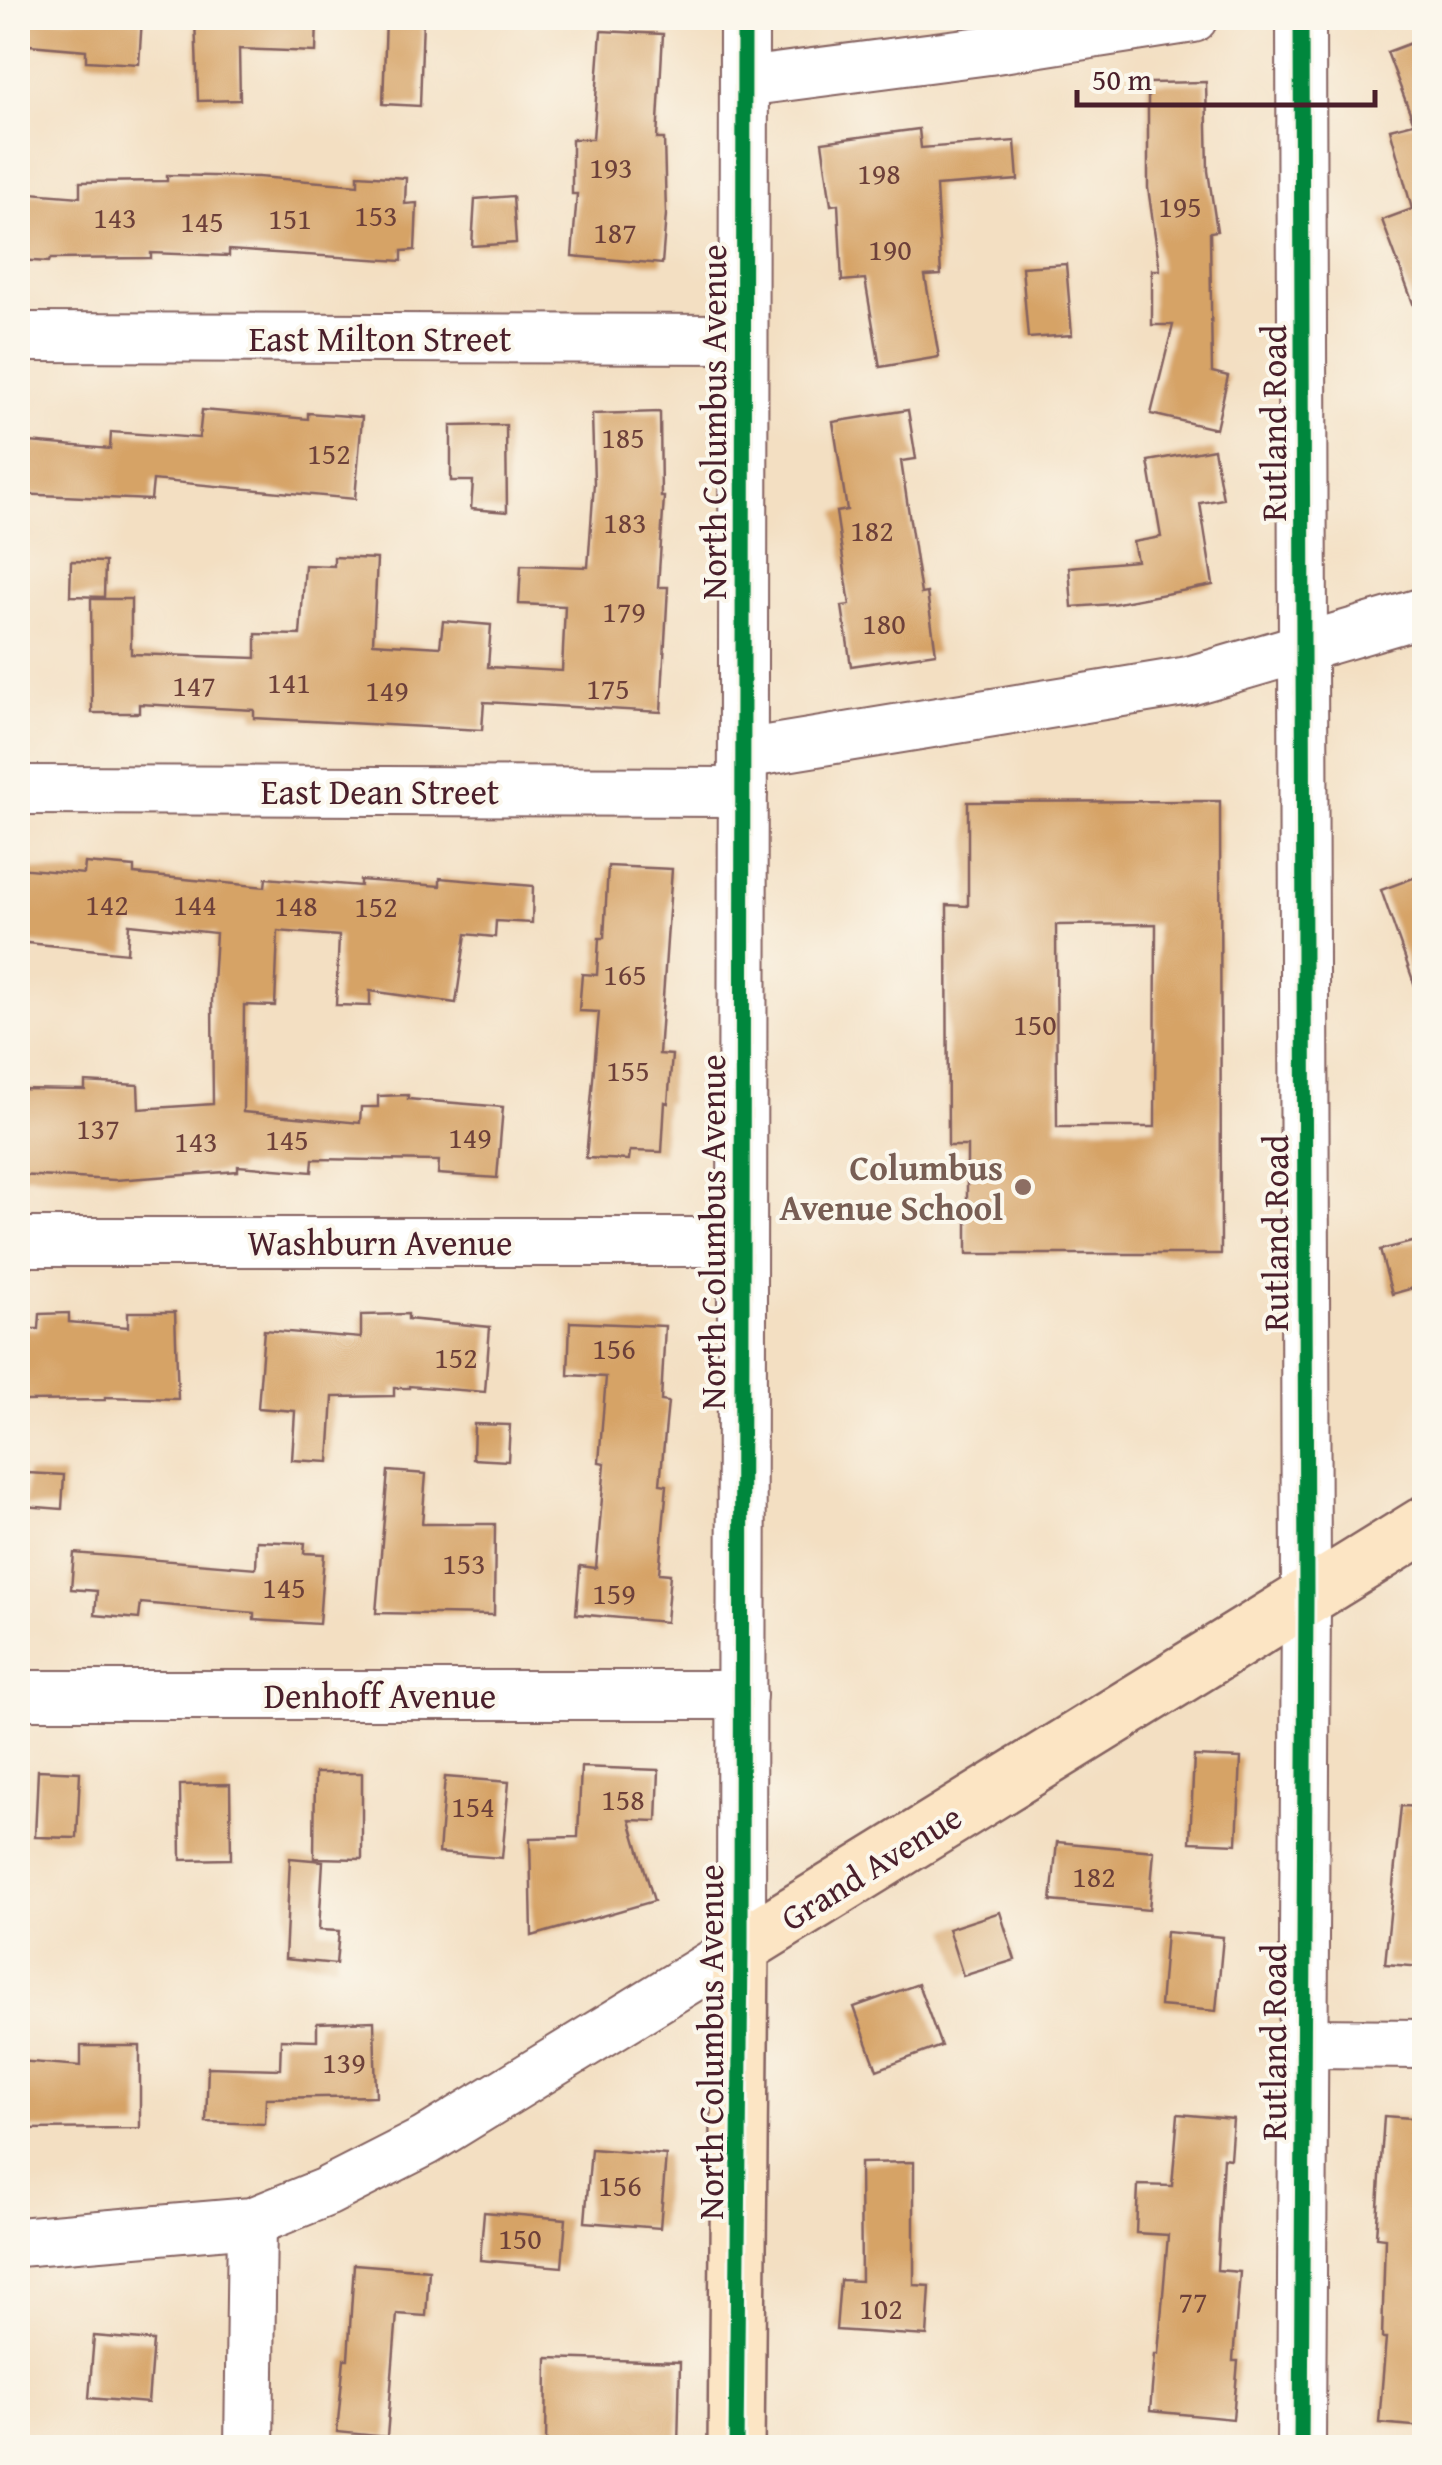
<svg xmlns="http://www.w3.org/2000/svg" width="1442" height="2465" font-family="'Gentium Book Plus',serif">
  <rect width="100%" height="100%" fill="#fbf7ec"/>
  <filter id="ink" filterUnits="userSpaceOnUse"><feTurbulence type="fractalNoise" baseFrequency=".01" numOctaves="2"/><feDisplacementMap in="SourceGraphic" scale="20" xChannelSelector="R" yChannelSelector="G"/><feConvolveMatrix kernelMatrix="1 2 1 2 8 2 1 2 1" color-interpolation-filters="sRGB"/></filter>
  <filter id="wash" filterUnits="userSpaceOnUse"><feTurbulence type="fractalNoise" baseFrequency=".0048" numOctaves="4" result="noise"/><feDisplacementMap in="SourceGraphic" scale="40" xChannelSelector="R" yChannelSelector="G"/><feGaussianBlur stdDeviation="2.25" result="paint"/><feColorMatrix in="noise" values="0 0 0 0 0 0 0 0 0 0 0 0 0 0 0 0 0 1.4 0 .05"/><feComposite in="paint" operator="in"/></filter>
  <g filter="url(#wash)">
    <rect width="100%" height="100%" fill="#f3dfc2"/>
    <g id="blocks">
      <g fill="#d6a366" fill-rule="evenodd">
        <path d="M18,18H142L139,64L86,61V50L18,44Z"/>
        <path d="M195,18H317L316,52L239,49L240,100L198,101Z"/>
        <path d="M386,18H423L420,106L383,104Z"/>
        <path d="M601,31L663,34L657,139H664L666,214L662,264L572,256L577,194H572V139H593Z"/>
        <path d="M1424,38V325H1421L1382,220L1412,209L1390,129L1414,123L1387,52Z"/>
        <path d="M1206,82L1208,171L1217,231L1210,232L1212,372L1228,376L1216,429L1151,414L1173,325H1152V270H1160L1148,188V83Z"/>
        <path d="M919,129L921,148L1015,141L1018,180L936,186L941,275L925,276L939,357L880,367L865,279L842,281L838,204L831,205L822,142Z"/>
        <path d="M167,175L258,177L358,185V175L406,178L405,204L417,203L415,250L402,251V261L229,250V256L151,253V258L50,259L49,262L18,260V192L80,197V182L167,181Z"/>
        <path d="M513,196L516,243L472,246L475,199Z"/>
        <path d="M1066,264L1072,335L1028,338L1022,267Z"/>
        <path d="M202,410L308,419V413L362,417L355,499L153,480L151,500L18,494V441L110,449L111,432L199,438Z"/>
        <path d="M908,410L916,459L901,461L921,594L927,593L936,653L851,666L842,606L850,605L836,512L847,510L833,422Z"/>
        <path d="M660,412L661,497H664L658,587H668L661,712L484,702L482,730L254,718V710L139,704V713H92L91,599H131V654L256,658V634L300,635L305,565L334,566V557L377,559L373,643L440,647L443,621L491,625L488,667L562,671L565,606L519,604L521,565L588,567L594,483L592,414Z"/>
        <path d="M506,425L507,512L471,509L473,481H451V426Z"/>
        <path d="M1214,449L1223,499L1200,503L1213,585L1112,604L1072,607L1069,567L1137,561L1133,542L1161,537L1148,461Z"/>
        <path d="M71,561L105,562L104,597L70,596Z"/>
        <path d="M1220,801L1221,1254H967V1146H948L947,905L968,906V802ZM1156,924L1155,1127H1057L1056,925Z"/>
        <path d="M85,863L134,867V874L265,887L266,878L360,886V880L440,886V878L533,886L532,923L496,921L495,937L466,934L456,1003L370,991V1006L336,1005L339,936L278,931L275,1006L244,1005L243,1112L360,1123L361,1107H378V1096L408,1095V1099L503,1107L497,1178L438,1174L439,1161L313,1159L312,1172L238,1166V1171L115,1180L18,1175V1089L85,1090V1082L138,1085L139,1109L213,1104L212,1000L216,933L129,924L127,953L18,942V868L84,874Z"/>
        <path d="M608,866L672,869L659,1054L672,1055L668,1103L665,1102L662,1152L630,1151L629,1160L586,1158L599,1012L579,1011L582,974L597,975L599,938H604Z"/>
        <path d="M1424,874V999L1420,1000L1381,890Z"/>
        <path d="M1424,1239V1285L1392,1294L1380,1250Z"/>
        <path d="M128,1312H175L178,1399L105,1397V1400L21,1401L22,1329H39L40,1314L69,1313V1322L128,1327Z"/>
        <path d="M408,1314V1319L490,1327L485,1392L409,1386V1388H394V1396L333,1397L329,1462L292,1460L295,1411L258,1408L264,1330L361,1338V1315Z"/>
        <path d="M570,1322L665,1326L661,1401L668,1402L660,1484L667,1485L659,1573L670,1574L666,1622L576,1614L580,1566L596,1568L605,1463L599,1462L606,1377L568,1375Z"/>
        <path d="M474,1424L510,1425L508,1461L473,1459Z"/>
        <path d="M388,1471L426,1474L422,1524H495L494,1615L376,1613Z"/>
        <path d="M27,1473L64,1475L62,1509L24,1506Z"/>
        <path d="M257,1541L305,1543L304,1553L324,1554L319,1624L254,1620V1613L141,1603L139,1619L95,1615L97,1591L71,1589L74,1553L256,1568Z"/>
        <path d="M1194,1756L1241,1758L1237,1844L1190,1842Z"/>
        <path d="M581,1767L659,1770L657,1821L630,1820L654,1901L532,1936L530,1838L578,1837Z"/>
        <path d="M38,1770L80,1772L77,1838L35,1837Z"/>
        <path d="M315,1773H362V1859L314,1858Z"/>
        <path d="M445,1777L509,1782L502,1858L439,1853Z"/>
        <path d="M230,1784L231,1859L181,1860L180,1785Z"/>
        <path d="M1401,1806L1424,1807V1967L1385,1964Z"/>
        <path d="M1057,1842L1154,1851L1149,1910L1051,1901Z"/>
        <path d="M290,1858L323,1861L319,1930L339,1931L336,1964L285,1959Z"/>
        <path d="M1000,1912L1015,1960L963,1976L948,1929Z"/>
        <path d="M1166,1932L1223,1937L1216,2011L1160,2006Z"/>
        <path d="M918,1984L941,2046L877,2070L854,2007Z"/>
        <path d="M374,2021L376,2096L266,2098L265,2124L206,2122L208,2067L280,2069L281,2039L317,2040V2023Z"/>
        <path d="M81,2046H140V2128L18,2129V2061L81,2066Z"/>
        <path d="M1178,2114L1233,2119L1230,2159L1223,2158L1217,2270L1240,2272L1233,2361H1238L1233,2419L1150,2411L1155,2354H1158L1168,2235L1136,2233L1138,2185L1172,2186Z"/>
        <path d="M1384,2116L1424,2119V2427L1379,2423L1386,2338H1382L1385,2238L1376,2237Z"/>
        <path d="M591,2149L666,2155L660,2228L585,2222Z"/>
        <path d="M914,2162V2285L930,2286L927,2336L836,2330L840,2280L861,2281L860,2163Z"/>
        <path d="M484,2212L566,2219L562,2267L480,2260Z"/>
        <path d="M354,2264L429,2270L426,2316L397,2314L387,2437L337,2432L344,2359H348Z"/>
        <path d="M94,2336L153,2341L148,2403L89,2398Z"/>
        <path d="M547,2358L680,2362L678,2448H546Z"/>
      </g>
    </g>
  </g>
  <g filter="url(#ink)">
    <use href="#blocks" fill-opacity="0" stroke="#856260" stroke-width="2.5"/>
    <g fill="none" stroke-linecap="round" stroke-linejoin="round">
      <g stroke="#856260" stroke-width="52">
        <g id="street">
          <path d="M744,82L989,50L1193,18"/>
          <path d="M18,337L743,339"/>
          <path d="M743,754L1189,681L1424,612"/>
          <path d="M18,790L743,792"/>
          <path d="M18,1242H742"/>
          <path d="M18,1695H742"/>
          <path d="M1303,2043L1424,2044"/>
          <path d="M18,2242L252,2222L326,2192L426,2141L741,1947L744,18"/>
          <path d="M249,2448L252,2222"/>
          <path d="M1301,2448L1306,1598L1301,18"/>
        </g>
      </g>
      <g stroke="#856260" stroke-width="60">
        <path id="secondary" d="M736,2448L741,1947L1424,1525"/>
      </g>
      <use href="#street" stroke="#fff" stroke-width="48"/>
      <use href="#secondary" stroke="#fce5c4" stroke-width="55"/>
      <g stroke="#fbf7ec" stroke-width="21">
        <g id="cycleway">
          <path d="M736,2448L741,1947L744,18"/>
          <path d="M1301,2448L1306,1598L1301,18"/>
        </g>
      </g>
      <use href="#cycleway" stroke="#00873e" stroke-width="15"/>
    </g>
  </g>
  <circle fill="#8d6e63" stroke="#fbf7ec" stroke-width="4" cx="1023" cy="1187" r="10"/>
  <g text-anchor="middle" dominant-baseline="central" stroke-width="8" stroke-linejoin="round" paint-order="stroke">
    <g font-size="30" fill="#6d403a">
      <text x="611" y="167">193</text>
      <text x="879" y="173">198</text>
      <text x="1180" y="206">195</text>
      <text x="376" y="215">153</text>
      <text x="115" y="217">143</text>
      <text x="290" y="218">151</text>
      <text x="202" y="221">145</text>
      <text x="615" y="232">187</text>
      <text x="890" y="249">190</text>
      <text x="623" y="437">185</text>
      <text x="329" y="453">152</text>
      <text x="625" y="522">183</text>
      <text x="872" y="530">182</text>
      <text x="624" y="611">179</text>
      <text x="884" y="623">180</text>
      <text x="289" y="682">141</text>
      <text x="194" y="685">147</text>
      <text x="608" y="688">175</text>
      <text x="387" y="690">149</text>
      <text x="107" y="904">142</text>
      <text x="195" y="904">144</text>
      <text x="296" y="905">148</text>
      <text x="376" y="906">152</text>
      <text x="625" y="974">165</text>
      <text x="1035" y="1024">150</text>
      <text x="628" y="1070">155</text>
      <text x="98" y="1128">137</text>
      <text x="470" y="1137">149</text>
      <text x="287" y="1139">145</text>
      <text x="196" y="1141">143</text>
      <text x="614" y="1348">156</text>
      <text x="456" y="1357">152</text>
      <text x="464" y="1563">153</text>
      <text x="284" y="1587">145</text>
      <text x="614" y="1593">159</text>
      <text x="623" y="1799">158</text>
      <text x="473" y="1806">154</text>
      <text x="1094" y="1876">182</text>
      <text x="344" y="2062">139</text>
      <text x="620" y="2185">156</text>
      <text x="520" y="2238">150</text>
      <text x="1193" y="2301">77</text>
      <text x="881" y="2308">102</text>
    </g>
    <g font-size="35" fill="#4a1f2b" stroke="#fbf7ec">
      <text x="380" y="338">East Milton Street</text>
      <text transform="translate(713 422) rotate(-90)">North Columbus Avenue</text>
      <text transform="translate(1273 423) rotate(-90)">Rutland Road</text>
      <text x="380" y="791">East Dean Street</text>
      <text transform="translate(712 1232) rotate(-90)">North Columbus Avenue</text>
      <text transform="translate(1275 1233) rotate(-90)">Rutland Road</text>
      <text x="380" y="1242">Washburn Avenue</text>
      <text x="380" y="1695">Denhoff Avenue</text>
      <text transform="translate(871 1867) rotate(-32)">Grand Avenue</text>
      <text transform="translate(710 2042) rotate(-90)">North Columbus Avenue</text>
      <text transform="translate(1273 2042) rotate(-90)">Rutland Road</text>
    </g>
    <g font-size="35" font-weight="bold" fill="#785e54" stroke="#fbf7ec" text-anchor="end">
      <text x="1003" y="1167">Columbus<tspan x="1003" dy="40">Avenue School</tspan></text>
    </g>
  </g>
  <rect width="1442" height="2465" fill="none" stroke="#fbf7ec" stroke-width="60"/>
  <path d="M1077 90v15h298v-15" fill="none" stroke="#4a1f2b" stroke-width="5"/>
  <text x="1092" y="90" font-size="30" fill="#4a1f2b" stroke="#fbf7ec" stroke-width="8" paint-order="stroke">50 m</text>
</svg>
